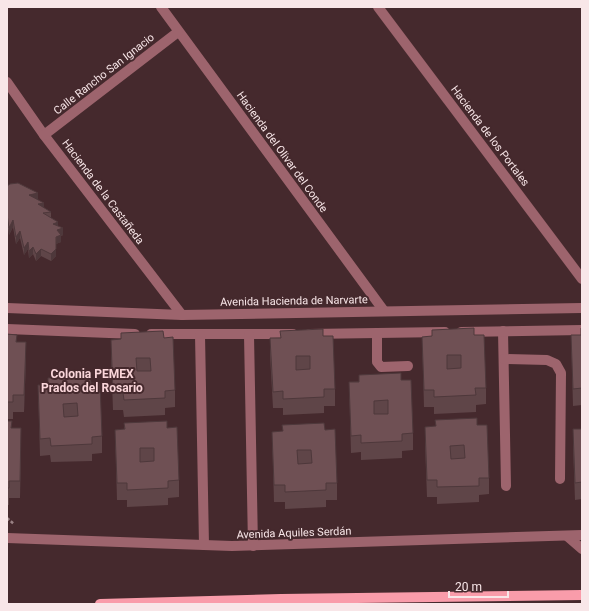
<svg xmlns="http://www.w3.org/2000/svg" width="589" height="611" font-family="Roboto,sans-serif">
  <rect width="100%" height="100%" fill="#45292d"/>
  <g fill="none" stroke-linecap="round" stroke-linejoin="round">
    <path stroke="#9a8285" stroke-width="2.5" stroke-dasharray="3 2" stroke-linecap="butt" d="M7,518L14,524"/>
    <g stroke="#9d646d" stroke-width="10">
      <path d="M161,7L384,311"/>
      <path d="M378,7L582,279"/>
      <path d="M7,82L44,135L182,315"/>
      <path d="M44,135L178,32"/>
      <path d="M7,308L182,315L582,308"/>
      <path d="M7,329L135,334"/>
      <path d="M503,331L506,486"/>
      <path d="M461,332L582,330"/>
      <path d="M377,333V362L381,367L408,366"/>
      <path d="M151,334H293"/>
      <path d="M309,334L445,332"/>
      <path d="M200,335L204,545"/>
      <path d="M249,335L253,546"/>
      <path d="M504,359L547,360L556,364L561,373L560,479"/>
      <path d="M567,536L582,549"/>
      <path d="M7,538L232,546L582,535"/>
    </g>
    <path stroke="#f99caa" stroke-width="10" d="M100,604L281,599L582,595"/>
  </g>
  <g fill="#5f4548">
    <path d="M7,186L38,200L44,208L51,212V218L58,227L63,235L61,236V242L56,244V256L51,261L41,256L36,261L33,254L29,258L28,249L24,255L20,238L16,244L13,227L9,235L7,220Z"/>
    <path d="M582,328V405L573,406L571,335H581Z"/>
    <path d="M7,334L17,342L26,359L24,412H13V419H7Z"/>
    <path d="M474,335L486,388V404L476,405V412L434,414V407H424L422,337Z"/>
    <path d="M323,336L335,389V406H324V413L283,415V408H273L270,355V338Z"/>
    <path d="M164,338L175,390V407L165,408V415L124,417L123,410H113L111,356V340Z"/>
    <path d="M401,380L413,433V450L402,451V458L361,460V452L351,453L349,382Z"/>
    <path d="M91,383L102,436V453L92,454V461L51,462L50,455L40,456L38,385Z"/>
    <path d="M7,421L21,445L20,498H9V505H7Z"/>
    <path d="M124,423L167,428L179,480V497L168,498V505L127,507V500H117L115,430L124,429Z"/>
    <path d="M477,425L489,478V494L479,495V502L437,504V497H427L425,444V427Z"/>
    <path d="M573,429H582V499L575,500L573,446Z"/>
    <path d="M325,430L337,483V500H326V507L285,509V502H274L272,432Z"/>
  </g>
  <g fill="#4e383b">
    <path d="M38,193V200L29,195Z"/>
    <path d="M44,203V210L38,204Z"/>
    <path d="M13,220V227L9,235V228Z"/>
    <path d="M58,222V229L53,224Z"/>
    <path d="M63,228V235L61,236V242L56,244L57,230Z"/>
    <path d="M20,231V238L16,244V237Z"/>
    <path d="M28,242V249L24,255V248Z"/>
    <path d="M33,247V254L29,258V251Z"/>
    <path d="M41,249V256L36,261V254Z"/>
    <path d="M56,249V256L51,261V254Z"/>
    <path d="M26,342V359L24,412V395Z"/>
    <path d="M21,428V445L20,498V481Z"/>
  </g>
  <g fill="#6f5054" stroke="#4e383b" fill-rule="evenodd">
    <path d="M18,183L38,193L29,195L44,203L38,204L51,212L43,213L58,222L53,224L63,228L57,230L61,235L56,237V249L51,254L41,249L36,254L33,247L29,251L28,242L24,248L20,231L16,237L13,220L9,228L7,214V186L10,184Z"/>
    <path d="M474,328V335H484L486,388H475L476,395L434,397V390H424L422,337L432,336V330ZM447,355H461V368L447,369Z"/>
    <path d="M581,328H582V388L573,389L571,335H581Z"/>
    <path d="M323,329V336H333L335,389H324V397L283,399V391L273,392L270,338H281L280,331ZM296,356H310V369L296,370Z"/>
    <path d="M163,331L164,338L173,337L175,390L165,391V398L124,400L123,393H113L111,340L121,339V333ZM136,358H150L151,371H137Z"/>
    <path d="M7,334L17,335L16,342H26L24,395H13V402H7Z"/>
    <path d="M401,373V380H411L413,433L402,434V441L361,443V435L351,436L349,382H359V375ZM388,400V414H374V401Z"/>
    <path d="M90,376L91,383H100L102,436L92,437V444L51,446L50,438L40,439L38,385H48V378ZM77,403L78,416L64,417L63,404Z"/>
    <path d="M477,418V425H487L489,478H479V486L437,487V480H427L425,427L436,426L435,420ZM464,445L465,458L451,459L450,446Z"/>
    <path d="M7,421H12L11,428H21L20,481H9V488H7Z"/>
    <path d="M167,421V428L177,427L179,480L168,481V488L127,490V483H117L115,430L125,429L124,423ZM140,448H154V461L140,462Z"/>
    <path d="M324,423L325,430L335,429L337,483H326V490L285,492V485H274L272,432L283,431L282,425ZM297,450H311L312,463L298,464Z"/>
    <path d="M573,429H582V482L575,483Z"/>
  </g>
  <g text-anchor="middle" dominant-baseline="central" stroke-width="4" stroke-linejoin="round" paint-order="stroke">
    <g font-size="11" fill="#f8e6e8" stroke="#45292d">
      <text transform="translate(104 74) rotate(-38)">Calle Rancho San Ignacio</text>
      <text transform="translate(490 136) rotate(53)">Hacienda de los Portales</text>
      <text transform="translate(282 152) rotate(54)">Hacienda del Olivar del Conde</text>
      <text transform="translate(103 192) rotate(53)">Hacienda de la Castañeda</text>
      <text transform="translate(294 301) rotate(-1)">Avenida Hacienda de Narvarte</text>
      <text transform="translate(294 533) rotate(-2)">Avenida Aquiles Serdán</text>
    </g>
    <g font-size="12" font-weight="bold" fill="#fad6da" stroke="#45292d">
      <text x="92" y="374">Colonia PEMEX<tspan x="92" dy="14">Prados del Rosario</tspan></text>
    </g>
  </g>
  <rect width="589" height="611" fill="none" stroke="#f8e6e8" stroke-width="16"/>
  <path d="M449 591v6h59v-6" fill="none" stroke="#f8e6e8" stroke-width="2"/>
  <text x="455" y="591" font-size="12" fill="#f8e6e8" stroke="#45292d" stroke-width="3" paint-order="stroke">20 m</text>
</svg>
